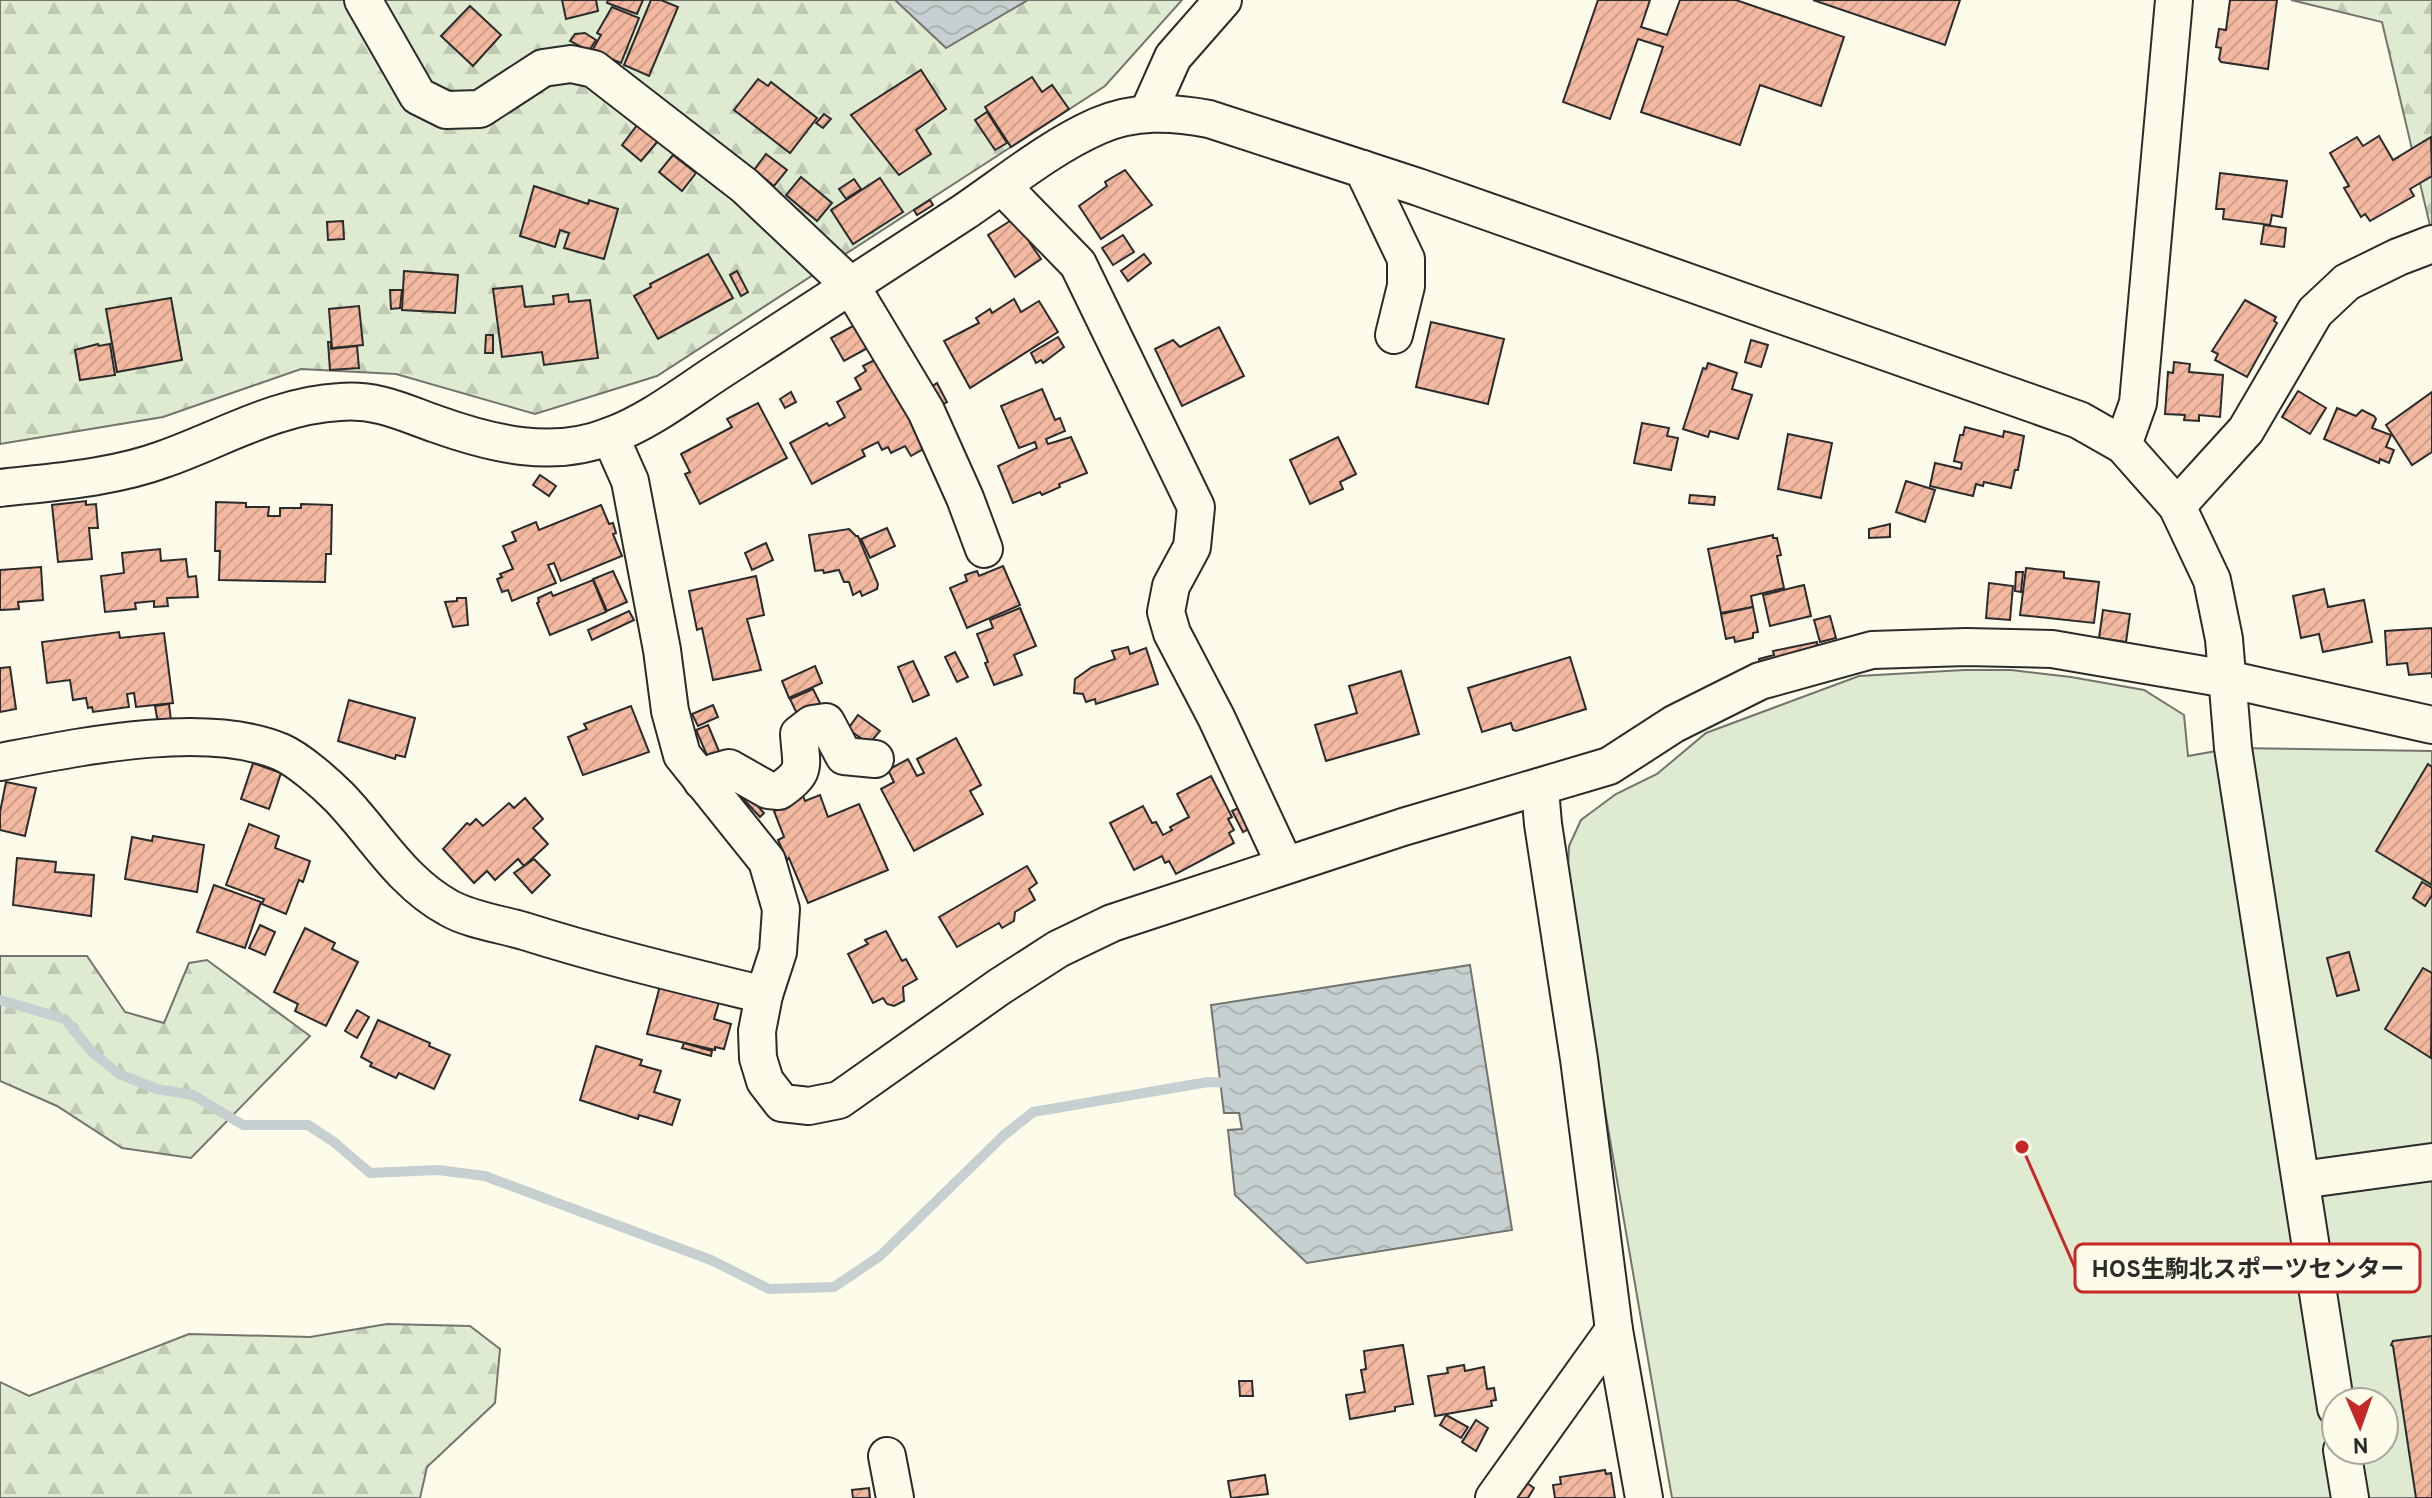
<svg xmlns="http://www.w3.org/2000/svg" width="2432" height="1498" font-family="Overpass,'Noto Sans JP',sans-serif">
  <defs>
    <pattern id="forest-firs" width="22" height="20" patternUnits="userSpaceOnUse" patternTransform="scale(2)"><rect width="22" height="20" fill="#deebd1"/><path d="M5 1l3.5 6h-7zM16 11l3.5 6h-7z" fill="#bfcab4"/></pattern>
    <pattern id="water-waves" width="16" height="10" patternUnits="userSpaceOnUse" patternTransform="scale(2)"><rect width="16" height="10" fill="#c7d0d0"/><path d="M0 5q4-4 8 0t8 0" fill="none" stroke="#abb3b3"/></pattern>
    <pattern id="building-hatch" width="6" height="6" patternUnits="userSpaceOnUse" patternTransform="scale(2)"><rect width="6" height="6" fill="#f2b8a0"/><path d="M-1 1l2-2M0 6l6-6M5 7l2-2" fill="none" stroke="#d09e8a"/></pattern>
  </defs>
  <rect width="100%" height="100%" fill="#fdfbea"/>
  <g fill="url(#forest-firs)" stroke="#74746e" stroke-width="2">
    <path d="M0,0H1182L1105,86L657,376L535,414L396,374L301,369L163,417L0,444Z"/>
    <path d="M2291,0H2432V234L2382,22Z"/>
    <path d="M0,956H87L125,1012L164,1023L189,963L207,960L310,1036L191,1158L122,1148L57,1106L0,1081Z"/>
    <path d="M387,1324L470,1326L500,1349L495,1403L427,1467L420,1498H0V1382L29,1396L189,1334L310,1337Z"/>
  </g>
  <path fill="#deebd1" stroke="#74746e" stroke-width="2" fill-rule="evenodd" d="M1964,670H2011L2071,677L2144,690L2184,715L2188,756L2233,748L2432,751V1498H1672L1567,891L1569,846L1581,820L1616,794L1657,774L1706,733L1859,676ZM2336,1402H2384V1450H2336Z"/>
  <g fill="url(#water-waves)" stroke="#74746e" stroke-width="2">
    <path d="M895,0H1028L946,48Z"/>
    <path d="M1470,965L1512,1230L1307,1263L1235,1195L1228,1130L1242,1129L1239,1113H1224L1211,1005Z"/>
  </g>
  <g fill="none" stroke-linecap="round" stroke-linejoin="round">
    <path stroke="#c7d0d0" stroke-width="10" d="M0,1000L65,1019L91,1051L119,1074L157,1089L193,1095L243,1125H308L334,1142L370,1173L438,1170L485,1176L711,1260L769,1289L834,1287L880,1256L1003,1136L1033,1112L1208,1082L1233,1083"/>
  </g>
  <g fill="url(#building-hatch)" stroke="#2b2b2b" stroke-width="2">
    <path d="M562,0H596L598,11L566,19Z"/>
    <path d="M608,0H643L637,14L607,3Z"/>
    <path d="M651,0H661L678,7L649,76L624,65Z"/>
    <path d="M1598,0H1650L1641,27L1667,35L1680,0H1736L1844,37L1821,106L1760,85L1740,145L1641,112L1663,47L1638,39L1610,119L1563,102Z"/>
    <path d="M1813,0H1960L1945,45Z"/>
    <path d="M2230,0H2277L2268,69L2221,62L2219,59L2221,48L2216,47L2219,29L2226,30Z"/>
    <path d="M470,6L501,35L473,66L441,36Z"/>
    <path d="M612,7L639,18L621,63L592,51L601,35L597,33Z"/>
    <path d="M585,33L596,40L589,51L570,41L575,34Z"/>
    <path d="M921,70L946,109L916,130L931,154L899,175L851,115Z"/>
    <path d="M1032,77L1042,92L1052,85L1069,109L1011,147L985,107Z"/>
    <path d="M758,79L768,86L771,82L817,118L790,153L734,110Z"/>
    <path d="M987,112L1007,143L995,150L975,120Z"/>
    <path d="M824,114L831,119L823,128L816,123Z"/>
    <path d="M638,124L658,141L641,161L622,145Z"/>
    <path d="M2379,136L2393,160L2431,137L2432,176L2410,189L2414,196L2370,221L2365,214L2361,217L2344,188L2349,186L2330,153L2357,137L2363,146Z"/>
    <path d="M766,154L787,170L774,186L754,170Z"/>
    <path d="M673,155L696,173L682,191L659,172Z"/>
    <path d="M1125,170L1152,205L1101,239L1079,206L1107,186L1105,182Z"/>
    <path d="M2220,173L2287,181L2282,217L2272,215L2270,225L2223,219L2224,209H2216Z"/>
    <path d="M801,177L832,203L817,221L786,195Z"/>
    <path d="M880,178L903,212L853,244L831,210Z"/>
    <path d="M854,179L861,189L846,199L839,189Z"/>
    <path d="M534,186L588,204L589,200L618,209L604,259L564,248L569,233L560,230L555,247L520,236Z"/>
    <path d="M930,200L933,205L917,215L914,210Z"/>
    <path d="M1013,219L1025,236L1028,234L1033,242L1030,243L1041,259L1015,277L988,235Z"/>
    <path d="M343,221L344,239L328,240L327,222Z"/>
    <path d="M2264,225L2286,228L2284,247L2261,244Z"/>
    <path d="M1123,235L1134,252L1113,265L1102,248Z"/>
    <path d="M708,254L733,298L658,339L634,296L651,287L650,284Z"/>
    <path d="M1144,254L1151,263L1128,281L1121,271Z"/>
    <path d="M404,271L458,275L455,313L402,310Z"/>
    <path d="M737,271L748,292L741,296L730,275Z"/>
    <path d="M522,286L525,307L554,304L553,296L568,294L569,302L590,300L598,358L544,365L542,352L502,357L493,289Z"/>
    <path d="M390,290H402L400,308L391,309Z"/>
    <path d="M171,298L182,360L117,372L106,309Z"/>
    <path d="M1014,299L1021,312L1039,301L1058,332L970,388L944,341L979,323L976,318L990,309L992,313Z"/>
    <path d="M2245,300L2276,317L2274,321L2277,323L2247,377L2215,360L2218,354L2212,351Z"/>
    <path d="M359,306L363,345L332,348L329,309Z"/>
    <path d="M862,321L875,344L844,361L831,338Z"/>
    <path d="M1431,322L1504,339L1488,404L1416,387Z"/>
    <path d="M1219,327L1244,376L1182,406L1155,349L1173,340L1180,347Z"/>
    <path d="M486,335H493V353H485Z"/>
    <path d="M1058,337L1064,347L1043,363L1041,360L1036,363L1031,353Z"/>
    <path d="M1751,340L1768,345L1761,367L1745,362Z"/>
    <path d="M328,342H331V349L357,346L359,368L330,370Z"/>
    <path d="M98,344L99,346L110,344L115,375L80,380L75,350Z"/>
    <path d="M882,356L925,448L911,456L905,446L891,453L888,447L882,450L878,442L862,450L865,456L812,484L790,443L827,423L829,426L845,417L837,402L861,389L855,378L866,371L863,366Z"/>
    <path d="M2174,362L2190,364L2189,372L2223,375L2220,417L2199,415V421L2184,420L2185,415L2165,414L2168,372L2173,373Z"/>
    <path d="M1708,363L1737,373L1732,389L1752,395L1738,439L1710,431L1708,437L1683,429L1703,368L1706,369Z"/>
    <path d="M937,383L947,402L938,407L928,389Z"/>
    <path d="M1042,389L1055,420L1060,418L1065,431L1046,439L1048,444L1071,437L1087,473L1059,484L1060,487L1042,495L1040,492L1013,503L998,466L1037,448L1035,442L1019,448L1001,406Z"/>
    <path d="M2298,391L2326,408L2310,434L2282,417Z"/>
    <path d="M791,392L796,402L785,408L780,399Z"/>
    <path d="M2432,392V452L2412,465L2386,425Z"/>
    <path d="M758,403L787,458L700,504L685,474L690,472L681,454L732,427L727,419Z"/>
    <path d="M2337,408L2356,416L2362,410L2374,416L2376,419L2372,428L2391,435L2386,447L2394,450L2389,463L2380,459L2379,463L2324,439Z"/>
    <path d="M1642,423L1669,428L1667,436L1678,438L1671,470L1634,463Z"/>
    <path d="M1965,427L2003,437L2004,431L2024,436L2018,470H2015L2011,488L1984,482L1983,486L1976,484L1973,496L1930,486L1935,463L1961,469L1962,463L1954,461L1960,435H1963Z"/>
    <path d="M1788,434L1832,443L1821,498L1778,489Z"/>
    <path d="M1338,437L1356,474L1340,482L1343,489L1310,504L1290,460Z"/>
    <path d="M540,475L556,486L549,496L533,485Z"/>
    <path d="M1906,481L1935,490L1925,522L1896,512Z"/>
    <path d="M1690,495L1715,497L1714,505L1689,503Z"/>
    <path d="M86,501V505L96,504L98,528H89L92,559L58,562L52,505Z"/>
    <path d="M216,502L246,503V507H269L268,516H280V508H301V504L332,505L331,554H326L325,582L219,580L220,551H215Z"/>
    <path d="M601,505L609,524L613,523L616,533L613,534L622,556L561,581L554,563L548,565L556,583L512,601L508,590L502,592L497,579L502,577L500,574L513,569L503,546L516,541L512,532L536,522L539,530Z"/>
    <path d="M1890,524V537L1869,538V529Z"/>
    <path d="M887,528L895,546L870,558L861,539Z"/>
    <path d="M849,529L856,536H858L878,584L877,589L862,596L860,591L853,595L849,582H844L839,570L824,573L823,570L815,571L809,535Z"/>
    <path d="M1773,535V538H1777L1781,555L1777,556L1784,588L1751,596L1753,607L1721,613L1708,549Z"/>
    <path d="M766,543L773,560L752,570L745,553Z"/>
    <path d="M160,549L161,561L186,559L188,577L196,576L198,597L167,598L168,606L154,607V601L135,603L136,609L105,612L101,576L124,573L122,553Z"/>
    <path d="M1003,566L1020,605L967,628L950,588L967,581L965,575L977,571L979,576Z"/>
    <path d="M41,567L43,600L18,602L19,609L0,610V570Z"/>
    <path d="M2026,568L2064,572V578L2099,582L2094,623L2020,615Z"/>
    <path d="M613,571L627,602L607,611L593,579Z"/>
    <path d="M2016,572H2023L2021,592L2015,591Z"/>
    <path d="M756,576L764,615L747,619L761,670L713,680L702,628L697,630L689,591Z"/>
    <path d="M593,580L606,612L550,635L537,603L539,602L538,598L551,592L553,596Z"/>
    <path d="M1989,583L2013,586L2010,620L1986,618Z"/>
    <path d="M1804,585L1811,616L1770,626L1763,595Z"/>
    <path d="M2324,589L2328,607L2364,600L2372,642L2323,652L2319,634L2301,638L2293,596Z"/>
    <path d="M457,598H466L468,625L453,627L445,602L457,601Z"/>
    <path d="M1753,607L1758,632L1753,633V638L1735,642L1734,637L1726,639L1721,614Z"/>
    <path d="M1020,608L1036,646L1014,655L1022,675L994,685L985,663L988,662L977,634L993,628L990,620Z"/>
    <path d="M2103,610L2130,614L2126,642L2099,638Z"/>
    <path d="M629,611L634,620L592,640L588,630Z"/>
    <path d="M1830,616L1836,638L1820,642L1814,620Z"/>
    <path d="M2432,628V678V673L2409,675L2407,663L2387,665L2385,631Z"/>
    <path d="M119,632L120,638L164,633L173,703L136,707L134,693L127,694L129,707L93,712L92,707L88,708L86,698L73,700L70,680L47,683L42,642Z"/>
    <path d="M1817,642L1818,648L1760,663L1759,659L1774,655L1773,651Z"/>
    <path d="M1128,647L1130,654L1146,648L1158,684L1096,704L1095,699L1086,702L1083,694L1074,693L1075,679L1092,667L1115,659L1112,651Z"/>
    <path d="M955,652L968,677L957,682L945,657Z"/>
    <path d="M1570,657L1586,709L1516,731L1513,730L1511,723L1482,732L1468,688Z"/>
    <path d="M913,661L929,695L913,702L898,667Z"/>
    <path d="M815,666L822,683L789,698L782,681Z"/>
    <path d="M10,667L16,709L0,712V668Z"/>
    <path d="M1401,671L1419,734L1326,761L1315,725L1357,713L1349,686Z"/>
    <path d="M813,689L822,707L799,718L790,699Z"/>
    <path d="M349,700L415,718L405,757L396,755L395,759L338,741Z"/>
    <path d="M169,704L171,721L158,723L155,706Z"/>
    <path d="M713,705L718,717L698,726L692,714Z"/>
    <path d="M631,706L649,752L583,775L568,737L587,729L584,724Z"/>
    <path d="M858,715L880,731L869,744L848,729Z"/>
    <path d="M708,725L721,756L709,760L696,730Z"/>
    <path d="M956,738L981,785L970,791L983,814L914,851L881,789L894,782L888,770L908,759L917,776L924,773L917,759Z"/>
    <path d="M253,763L281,773L269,809L241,799Z"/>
    <path d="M2428,764L2432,767V885L2376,851Z"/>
    <path d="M1211,776L1232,817L1228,819L1234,830L1229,833L1234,843L1176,874L1169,861L1165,863L1162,856L1134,870L1110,823L1143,806L1152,823L1156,822L1163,835L1172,830L1170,827L1189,817L1177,794Z"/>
    <path d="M6,782L36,788L25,836L0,830V812Z"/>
    <path d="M736,782L764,813L760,817L731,786Z"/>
    <path d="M801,790L805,801L820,795L828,817L859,804L888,870L808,903L789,858L787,860L778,840L784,837L774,811L780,809L776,800Z"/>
    <path d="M525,798L543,819L533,828L548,844L524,866L518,859L495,880L487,871L474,883L443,849L467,823L470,825L476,819L483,826L509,803L514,808Z"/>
    <path d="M1240,807L1250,828L1243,832L1232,811Z"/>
    <path d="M249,824L279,836L275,848L310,861L303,882L299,880L286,914L262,904L264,899L226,885Z"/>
    <path d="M153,836L204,845L197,892L125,879L132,837L152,841Z"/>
    <path d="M17,858L56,862L55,872L94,875L91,916L13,905Z"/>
    <path d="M534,859L550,875L532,893L514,873Z"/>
    <path d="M1027,866L1037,883L1029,889L1035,900L1015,912L1014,921L1002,928L999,923L957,947L939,917Z"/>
    <path d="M2422,882L2432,888V895L2425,906L2413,898Z"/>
    <path d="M214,885L261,902L245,948L197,932Z"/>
    <path d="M260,925L275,932L265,955L249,948Z"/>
    <path d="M305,928L335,943L332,949L358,962L326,1026L295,1011L298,1004L274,992Z"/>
    <path d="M886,931L902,961L906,959L917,979L903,987L904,1001L894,1006L887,1004L883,998L873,1003L848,954L868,944L865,940Z"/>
    <path d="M2349,952L2359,990L2337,996L2327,958Z"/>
    <path d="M2423,968L2432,973L2431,1058L2385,1029Z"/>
    <path d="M660,986L719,1002L714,1019L731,1024L724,1049L715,1047V1050L647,1034Z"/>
    <path d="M357,1010L369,1017L357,1038L345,1031Z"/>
    <path d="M378,1020L430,1043L429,1046L450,1055L434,1089L399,1073L396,1078L370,1066L372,1063L361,1057Z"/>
    <path d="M684,1043L712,1051L711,1056L682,1048Z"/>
    <path d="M596,1046L642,1060L640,1065L661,1071L654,1092L680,1100L672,1125L639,1115L638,1119L580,1100Z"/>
    <path d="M2432,1336V1498H2416L2393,1346L2391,1345L2393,1341Z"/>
    <path d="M1403,1345L1413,1404L1395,1407V1411L1350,1419L1346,1395L1365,1392L1361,1370L1366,1369L1364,1351Z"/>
    <path d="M1464,1365L1465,1371L1484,1367L1487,1389L1494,1388L1496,1400L1491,1401L1492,1406L1435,1416L1428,1376L1448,1373L1447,1368Z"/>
    <path d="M1239,1381H1252L1253,1396H1240Z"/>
    <path d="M1446,1415L1468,1427L1461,1438L1440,1425Z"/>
    <path d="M1476,1420L1488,1428L1476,1451L1462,1442Z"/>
    <path d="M1605,1470L1606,1474L1611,1473L1615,1498H1555L1553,1485L1561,1484L1560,1477Z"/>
    <path d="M1265,1475L1268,1494L1231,1498L1228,1481Z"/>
    <path d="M1527,1483L1534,1488L1528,1498H1517Z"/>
    <path d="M869,1488L870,1498H853L852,1490Z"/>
  </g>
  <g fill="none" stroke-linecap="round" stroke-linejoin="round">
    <g stroke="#2b2b2b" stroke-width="40">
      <g id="minor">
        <path d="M363,0L418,96L446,110L480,109L543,68L571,64L594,69L745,186L851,286L926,411L965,498L984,549"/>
        <path d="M1148,113L1173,57L1223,0"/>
        <path d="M1363,169L1406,259V286L1394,335"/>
        <path d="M1002,186L1078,264L1196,507L1192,547L1171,586L1166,612L1172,633L1216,717L1285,865"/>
        <path d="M610,436L630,481L662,650L670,711L682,755L767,861L781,909L778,952L764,995L757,1031L758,1058L765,1081L782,1103L809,1106L839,1100L999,987L1058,949L1112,923L1403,827L1609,766L1674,724L1760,681L1872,650L1966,647L2052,649L2227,679L2432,725"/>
        <path d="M2123,445L2138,403L2174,0"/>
        <path d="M0,488C53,482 113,478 164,459C221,439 277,405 340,402C377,399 402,412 436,424C492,444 553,459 610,436C651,421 688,391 724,368C804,316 884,264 964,212C1007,183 1050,147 1098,126C1134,110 1172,112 1209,119L1418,187L2079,420L2123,445L2177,506L2212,580L2224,639L2233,748L2336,1408"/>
        <path d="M2177,506L2246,430L2315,312L2347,282L2398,257L2432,244"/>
        <path d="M0,762C79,747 206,720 281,752C299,760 325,783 339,797C375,834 401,882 449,908C470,920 500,924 524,931C603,956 683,975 764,995"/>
        <path d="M702,781L715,772L729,768L768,790L779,791C808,771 801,767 799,734L812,724L826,722L844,756L875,759"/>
        <path d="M1540,789L1543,824L1579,1059L1614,1330L1644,1498"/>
        <path d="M2301,1180L2432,1162"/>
        <path d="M2342,1450L2350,1498"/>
        <path d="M887,1456L895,1498"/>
        <path d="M1494,1498L1614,1330"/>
      </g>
    </g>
    <use href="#minor" stroke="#fdfbea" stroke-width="36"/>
  </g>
  <path fill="none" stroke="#c62828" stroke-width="3" d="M2022 1147L2075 1268"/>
  <circle fill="#c62828" stroke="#fdfbea" stroke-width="3" cx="2022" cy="1147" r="8"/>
  <rect fill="#fdfbea" stroke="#c62828" stroke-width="3" x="2075" y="1244" width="345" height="48" rx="8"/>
  <g font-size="24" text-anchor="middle" font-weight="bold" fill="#2b2b2b">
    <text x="2248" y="1277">HOS生駒北スポーツセンター</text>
  </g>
  <g transform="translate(2360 1426) rotate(178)"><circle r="38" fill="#fdfbea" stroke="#a9a89e" stroke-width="2"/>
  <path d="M0-6L14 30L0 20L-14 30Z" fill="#c62828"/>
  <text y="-12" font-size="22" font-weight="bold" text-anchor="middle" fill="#2b2b2b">N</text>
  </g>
</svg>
